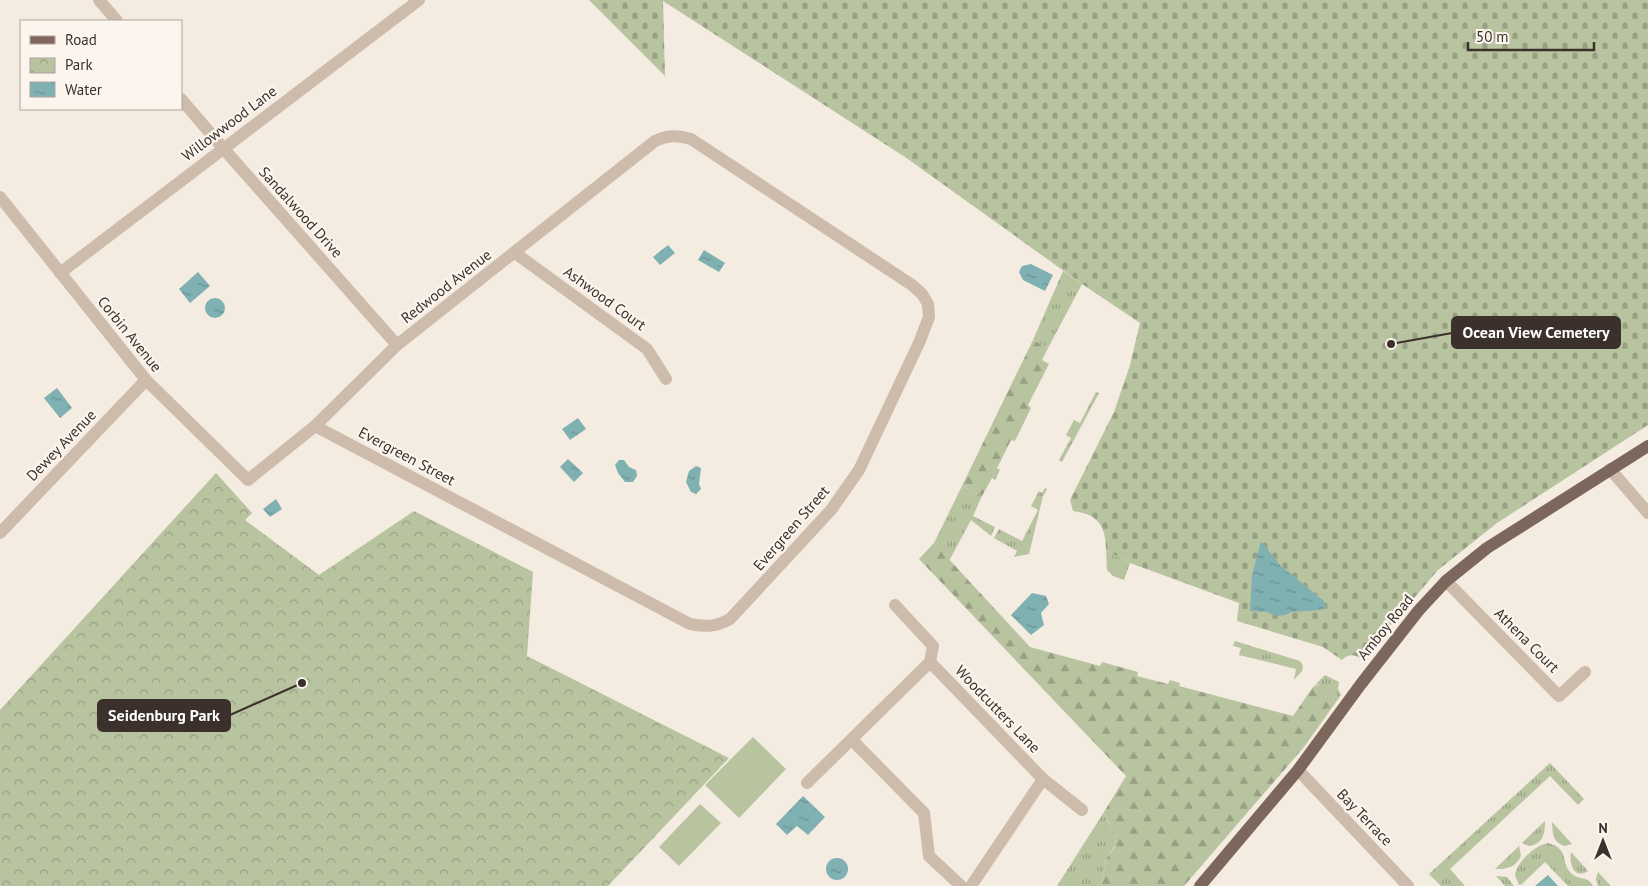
<svg xmlns="http://www.w3.org/2000/svg" width="1648" height="886" font-family="'PT Sans',sans-serif">
  <defs>
    <pattern id="grass-tufts" width="24" height="20" patternUnits="userSpaceOnUse" patternTransform="scale(1.25)"><rect width="24" height="20" fill="#b8c4a0"/><path d="M3 7l-1-3M5 7V3M7 7l1-3M15 17l-1-3M17 17v-4M19 17l1-3" fill="none" stroke="#97a083"/></pattern>
    <pattern id="forest-firs" width="22" height="20" patternUnits="userSpaceOnUse" patternTransform="scale(1.25)"><rect width="22" height="20" fill="#b8c4a0"/><path d="M5 1l3.5 6h-7zM16 11l3.5 6h-7z" fill="#97a083"/></pattern>
    <pattern id="cemetery-stones" width="16" height="16" patternUnits="userSpaceOnUse" patternTransform="scale(1.25)"><rect width="16" height="16" fill="#b8c4a0"/><path d="M2 7V4a2 2 0 0 1 4 0v3zM10 15v-3a2 2 0 0 1 4 0v3z" fill="#97a083"/></pattern>
    <pattern id="park-crowns" width="20" height="18" patternUnits="userSpaceOnUse" patternTransform="scale(1.25)"><rect width="20" height="18" fill="#b8c4a0"/><path d="M2 6a3 3 0 1 1 6 0M12 15a3 3 0 1 1 6 0" fill="none" stroke="#97a083"/></pattern>
    <pattern id="water-ripples" width="26" height="14" patternUnits="userSpaceOnUse" patternTransform="scale(1.25)"><rect width="26" height="14" fill="#7fb0b2"/><path d="M2 4q2-2 4 0t4 0M15 11q2-2 4 0t4 0" fill="none" stroke="#699091"/></pattern>
  </defs>
  <rect width="100%" height="100%" fill="#f4ebe1"/>
  <g fill="url(#grass-tufts)">
    <path d="M1063,271L1082,284L1048,348L1033,340Z"/>
    <path d="M1096,392L1099,393L1062,462L1059,460L1071,438L1066,435L1074,420L1080,423Z"/>
    <path d="M962,486L982,496L973,516L995,527L991,536L971,520L949,561L934,543Z"/>
    <path d="M1045,488L1047,489L1043,496L1029,554L1014,557L1017,551L994,538L999,529L1022,541L1038,510L1031,506L1039,491L1042,493Z"/>
    <path d="M1106,550L1130,563L1124,580L1113,576L1107,570Z"/>
    <path d="M1235,641L1300,661L1303,666L1302,671L1294,680L1296,669L1239,655L1241,648L1233,646Z"/>
    <path d="M1325,675L1339,682L1338,689L1341,695L1304,747L1302,739L1334,700L1318,684L1313,687Z"/>
    <path d="M1550,763L1584,799L1578,805L1550,776L1450,869L1465,886H1441L1429,874Z"/>
    <path d="M1104,812L1116,838L1115,846L1106,859L1101,886H1057Z"/>
    <path d="M1545,821C1545,834 1543,844 1529,846L1522,843Z"/>
    <path d="M1552,822L1572,844L1565,846C1552,842 1553,834 1552,822Z"/>
    <path d="M1548,843C1570,849 1560,862 1571,873C1578,881 1588,875 1593,886H1568L1545,862L1522,884L1519,885L1515,875C1517,862 1535,845 1548,843Z"/>
    <path d="M1519,846L1521,856C1515,868 1507,869 1495,869Z"/>
    <path d="M1571,852L1588,871C1574,880 1569,864 1571,852Z"/>
    <path d="M1598,872L1611,886H1598L1596,879Z"/>
    <path d="M1496,876L1507,877L1514,886H1505Z"/>
  </g>
  <g fill="url(#forest-firs)">
    <path d="M1033,340L1048,348L1042,360L1049,364L1028,405L1031,408L1015,441L1011,440L997,468L1000,470L995,480L992,478L982,496L962,486Z"/>
    <path d="M934,543L1030,647L1100,666L1102,662L1138,672L1137,676L1168,684L1170,680L1180,683L1179,686L1293,716L1313,687L1324,683L1333,688L1335,694L1334,700L1303,739L1304,747L1184,886H1101L1106,859L1115,847L1116,838L1104,812L1126,776L919,559Z"/>
  </g>
  <path fill="url(#cemetery-stones)" d="M589,0H1648V425L1497,523L1438,570L1362,659C1355,655 1349,653 1342,660L1323,647L1237,621L1239,603L1130,563L1106,550C1106,525 1097,514 1073,511L1070,500L1114,412L1130,365L1140,323L1082,284L905,157L663,1L665,76Z"/>
  <path fill="url(#park-crowns)" d="M216,473L252,513L245,520L319,575L414,511L533,572L527,656L729,758L608,886H0V710Z"/>
  <g fill="#b8c4a0">
    <path d="M753,737L786,769L739,818L705,785Z"/>
    <path d="M700,804L721,823L679,866L659,847Z"/>
  </g>
  <g fill="url(#water-ripples)">
    <path d="M668,245L675,253L660,265L653,257Z"/>
    <path d="M704,250L725,263L719,272L698,260Z"/>
    <path d="M1031,264L1053,275L1045,291L1023,280L1019,272L1022,266Z"/>
    <path d="M198,272L210,286L190,303L179,289Z"/>
    <circle cx="215" cy="308" r="10"/>
    <path d="M57,388L72,408L60,418L44,398Z"/>
    <path d="M578,418L586,429L570,440L562,429Z"/>
    <path d="M568,459L583,473L574,482L560,467Z"/>
    <path d="M619,460H624L629,467L636,470L637,476L633,482H625L618,473L615,465Z"/>
    <path d="M696,466L701,468L699,484L701,489L696,494L691,492L686,482L689,471Z"/>
    <path d="M276,499L282,509L270,517L263,509Z"/>
    <path d="M1261,541L1281,566L1324,601L1326,607L1321,610L1291,612L1285,615L1277,616L1267,612L1250,611L1252,575Z"/>
    <path d="M1032,593L1046,596L1049,604L1041,613L1044,625L1031,635L1011,615Z"/>
    <path d="M803,796L825,817L808,835L797,826L787,835L776,824Z"/>
    <circle cx="837" cy="869" r="11"/>
    <path d="M1548,875L1558,886H1535Z"/>
  </g>
  <g fill="none" stroke-linecap="round" stroke-linejoin="round">
    <g stroke="#cdbbac" stroke-width="12">
      <path d="M99,0L117,21"/>
      <path d="M181,99L223,148L397,345"/>
      <path d="M0,197L146,380L248,480L315,426L397,345L655,141C668,135 677,135 691,139L912,285L922,294L928,304L929,317L919,343L859,470L831,510L730,619C716,627 706,627 690,624L315,426"/>
      <path d="M515,253L647,349L666,379"/>
      <path d="M60,273L419,0"/>
      <path d="M1610,469L1648,513"/>
      <path d="M0,533L146,380"/>
      <path d="M1446,581L1559,696L1585,672"/>
      <path d="M895,605L933,646L930,662L1043,779L1082,810"/>
      <path d="M852,740L924,813L929,856L961,886"/>
      <path d="M1298,770L1408,886"/>
      <path d="M807,783L930,662"/>
      <path d="M971,886L1043,779"/>
    </g>
    <path stroke="#7d675c" stroke-width="12" d="M1200,886L1298,770L1361,684L1419,610L1446,581L1487,548L1648,446"/>
  </g>
  <g text-anchor="middle" dominant-baseline="central" stroke-width="4.5" stroke-linejoin="round" paint-order="stroke">
    <g font-size="15" fill="#3b302b" stroke="#fbf5ee">
      <text transform="translate(229 123) rotate(-37)">Willowwood Lane</text>
      <text transform="translate(301 212) rotate(48)">Sandalwood Drive</text>
      <text transform="translate(446 286) rotate(-38)">Redwood Avenue</text>
      <text transform="translate(605 298) rotate(36)">Ashwood Court</text>
      <text transform="translate(130 334) rotate(51)">Corbin Avenue</text>
      <text transform="translate(61 445) rotate(-46)">Dewey Avenue</text>
      <text transform="translate(407 456) rotate(28)">Evergreen Street</text>
      <text transform="translate(791 528) rotate(-49)">Evergreen Street</text>
      <text transform="translate(1385 627) rotate(-51)">Amboy Road</text>
      <text transform="translate(1527 640) rotate(45)">Athena Court</text>
      <text transform="translate(998 709) rotate(46)">Woodcutters Lane</text>
      <text transform="translate(1365 817) rotate(46)">Bay Terrace</text>
    </g>
  </g>
  <path fill="none" stroke="#3b302b" stroke-width="2" d="M1391 344L1452 333M302 683L230 715"/>
  <g fill="#3b302b" stroke="#fbf5ee" stroke-width="2">
    <circle cx="1391" cy="344" r="5"/>
    <circle cx="302" cy="683" r="5"/>
  </g>
  <g fill="#3b302b" stroke="#3b302b" stroke-width="2">
    <rect x="1452" y="317" width="168" height="31" rx="5"/>
    <rect x="98" y="700" width="132" height="31" rx="5"/>
  </g>
  <g font-size="16" text-anchor="middle" font-weight="bold" fill="#fff">
    <text x="1536" y="338">Ocean View Cemetery</text>
    <text x="164" y="721">Seidenburg Park</text>
  </g>
  <rect x="20" y="20" width="162" height="90" fill="#fbf5ee" stroke="#aea6a0"/>
  <rect x="30" y="36" width="25" height="8" fill="#7d675c" stroke="#aea6a0"/>
  <text x="65" y="45" font-size="15" fill="#3b302b">Road</text>
  <rect x="30" y="58" width="25" height="15" fill="url(#park-crowns)" stroke="#aea6a0"/>
  <text x="65" y="70" font-size="15" fill="#3b302b">Park</text>
  <rect x="30" y="82" width="25" height="15" fill="url(#water-ripples)" stroke="#aea6a0"/>
  <text x="65" y="95" font-size="15" fill="#3b302b">Water</text>
  <g transform="translate(1603 841)" stroke="#fbf5ee" stroke-width="4" paint-order="stroke">
  <path d="M0-4L9 19L0 12L-9 19Z" fill="#3b302b"/>
  <text y="-8" font-size="14" font-weight="bold" text-anchor="middle" fill="#3b302b">N</text>
  </g>
  <path d="M1468 42v8h126v-8" fill="none" stroke="#3b302b" stroke-width="2.5"/>
  <text x="1476" y="42" font-size="15" fill="#3b302b" stroke="#fbf5ee" stroke-width="4" paint-order="stroke">50 m</text>
</svg>
